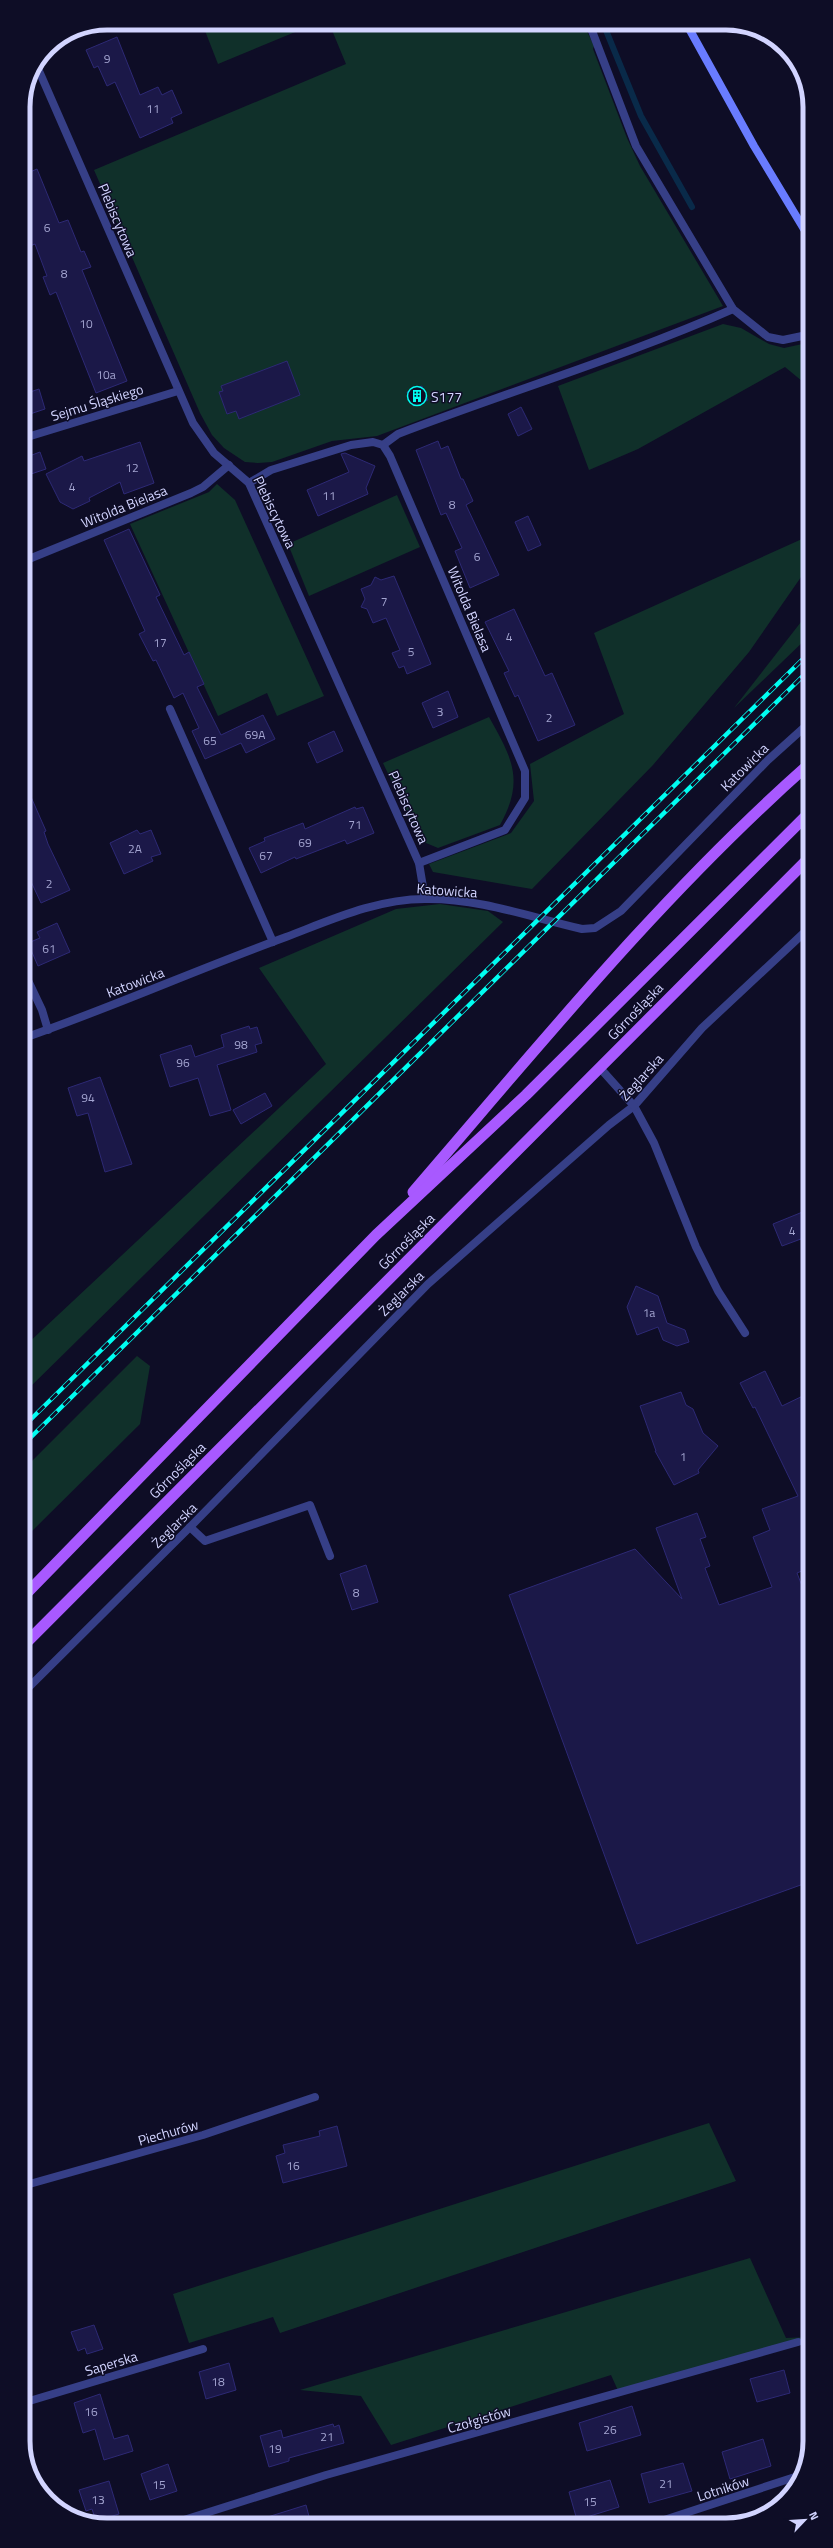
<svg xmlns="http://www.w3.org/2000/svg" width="833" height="2548" font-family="'Titillium Web',sans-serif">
  <rect width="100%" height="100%" fill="#0e0d26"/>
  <g fill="#10302a">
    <path d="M202,23H317L218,64Z"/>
    <path d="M329,23H583L594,46L593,49L627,138L640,166L723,306L377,436L332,441L272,462L258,463L245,462L224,448L212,435L200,413L94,170L346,64Z"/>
    <path d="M723,324L741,328L769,344L784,348L807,343L808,386L785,367L638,449L589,470L558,386Z"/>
    <path d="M217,484L235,500L324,696L277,716L267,693L218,716L130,524L209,492Z"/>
    <path d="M397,495L420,547L309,596L288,544Z"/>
    <path d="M808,533V567L749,652L653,765L532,889L433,872L429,864L511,833L534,801L530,764L624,714L594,633L802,539Z"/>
    <path d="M808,613V637L734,708Z"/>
    <path d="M489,717C512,758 525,780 500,825L438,848L419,840L383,763Z"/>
    <path d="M440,904L488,911L503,922L25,1392V1346L326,1064L259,968L396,909Z"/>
    <path d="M137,1356L150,1366L140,1424L25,1538V1468Z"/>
    <path d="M709,2123L736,2181L280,2333L273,2317L189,2343L173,2294Z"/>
    <path d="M750,2258L786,2338L810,2337L620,2395L611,2375L391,2445L361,2396L300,2390Z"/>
  </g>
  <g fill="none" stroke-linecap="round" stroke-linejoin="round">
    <path stroke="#092a49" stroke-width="6" d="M603,23L641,116L692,207"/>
  </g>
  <g fill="#1b1848" stroke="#2d2975">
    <path d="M117,37L140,95L158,87L162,95L172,90L182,113L171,118L173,123L140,138L115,82L107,86L98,66L94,68L86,50Z"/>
    <path d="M37,169L59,223L68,220L81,252L84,251L91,267L82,270L127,381L96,393L56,292L50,295L43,277L47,276L35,244L30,246L23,227V175Z"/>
    <path d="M287,361L300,395L239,419L236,411L227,414L219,392L223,391L221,386Z"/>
    <path d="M422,386L428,400L413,406L407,392Z"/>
    <path d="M39,389L45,409L24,416V394Z"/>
    <path d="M521,407L532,429L518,436L508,414Z"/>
    <path d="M438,441L441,449L448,446L461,479H463L473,501L466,505L499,575L470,588L455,551L462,548L446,513L441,515L416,450Z"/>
    <path d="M140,442L154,483L124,494L120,482L89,498L90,501L73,509L60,502L46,474L82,456L84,461Z"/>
    <path d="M40,452L46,469L28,475L24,458Z"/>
    <path d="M345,453L375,466L366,488L368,494L318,516L307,490L349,472L341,454Z"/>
    <path d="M528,516L541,545L528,551L515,522Z"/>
    <path d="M129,529L160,595L156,597L184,655L189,652L204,684L197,687L221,735L263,715L275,739L246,753L241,743L205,759L192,731L199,728L183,693L174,698L156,660L153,661L139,634L145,631L104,540Z"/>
    <path d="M394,576L431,664L407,674L404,666L399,668L392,653L400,650L386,618L373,623L367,609L361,607L365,599L361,589L371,585L375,577L381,580Z"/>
    <path d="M514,609L545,676L552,673L575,725L538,741L518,695L515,697L504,673L509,671L485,622Z"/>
    <path d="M448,691L458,717L433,728L422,703Z"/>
    <path d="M334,731L343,751L317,763L308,743Z"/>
    <path d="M24,781L46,831L44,832L48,844L70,890L41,903L27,873H24Z"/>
    <path d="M355,807L356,809L363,807L374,833L347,844L345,840L296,859L295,857L261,873L249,848L265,841L264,838L303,823L305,829Z"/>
    <path d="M137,830L140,834L151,830L161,854L151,857L153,861L124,874L110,843Z"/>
    <path d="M57,923L70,952L38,966L28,943L40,938L37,932Z"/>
    <path d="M249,1026L250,1029L257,1027L262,1043L255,1045L257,1052L217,1065L231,1110L210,1116L198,1078L170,1087L160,1055L191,1045L195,1057L224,1047L221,1035Z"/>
    <path d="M100,1077L132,1164L105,1172L88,1113L77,1116L68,1088Z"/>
    <path d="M265,1093L272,1106L241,1124L233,1110Z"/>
    <path d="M805,1211L809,1221V1236L782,1246L773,1224Z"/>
    <path d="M636,1286L658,1296L667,1323L685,1330L689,1342L677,1346L663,1340L658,1327L637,1335L627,1307Z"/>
    <path d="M765,1371L782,1406L809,1393V1568L797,1573L809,1604V1882L637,1944L509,1595L635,1549L682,1599L656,1528L697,1513L706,1537L700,1539L710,1566L705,1568L719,1605L772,1587L753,1537L770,1530L762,1509L798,1496L755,1407L753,1408L740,1383Z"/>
    <path d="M681,1392L686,1405L693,1409L703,1433L718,1446L698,1470L699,1473L674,1485L655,1451H656L640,1406Z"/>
    <path d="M366,1565L378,1602L352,1610L340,1574Z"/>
    <path d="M337,2126L347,2166L283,2183L276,2156L285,2153L283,2145L320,2136L319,2131Z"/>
    <path d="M94,2325L103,2349L87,2354L85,2348L78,2351L71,2332Z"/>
    <path d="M229,2363L236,2390L206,2399L199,2372Z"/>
    <path d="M784,2370L790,2393L757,2402L750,2379Z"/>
    <path d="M100,2394L114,2439L128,2435L133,2451L104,2460L95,2429L83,2433L74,2403Z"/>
    <path d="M632,2406L641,2435L587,2451L579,2423Z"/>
    <path d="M333,2424L334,2427L339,2425L344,2443L289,2458V2461L269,2467L260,2436L281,2430L283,2438Z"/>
    <path d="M763,2439L771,2466L730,2479L722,2452Z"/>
    <path d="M683,2463L692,2491L649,2503L641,2474Z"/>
    <path d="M168,2464L177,2491L150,2500L141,2474Z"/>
    <path d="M610,2480L619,2507L577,2520L569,2492Z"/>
    <path d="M109,2481L119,2514L96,2521L92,2509L86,2511L79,2490Z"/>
    <path d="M306,2505L311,2524H259L258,2520Z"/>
  </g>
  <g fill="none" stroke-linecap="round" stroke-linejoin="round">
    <g stroke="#363f87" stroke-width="8">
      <path d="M589,23L636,146L733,309L768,337L783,340L807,335"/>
      <path d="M383,445L398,434C510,391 624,357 733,309"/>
      <path d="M170,709L273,942"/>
      <path d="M634,1106L654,1143L696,1247L718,1291L745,1333"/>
      <path d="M190,1527L205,1541L310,1505L330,1556"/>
      <path d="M25,1691L190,1527L428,1284L609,1125L634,1106L702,1028L808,929"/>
    </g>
    <g stroke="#363f87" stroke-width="8">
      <path d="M36,64L193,423L214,453L249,483L419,863L425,899"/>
      <path d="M24,438L178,391"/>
      <path d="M249,483L271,470L351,445L373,442L383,445L390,456L525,771V798L505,830L419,863"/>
      <path d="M24,561L191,493L203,487L229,465"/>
      <path d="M24,972L42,1010L48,1030"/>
      <path d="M600,1068L634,1106"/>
      <path d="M26,2185L203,2135L315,2097"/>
      <path d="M26,2402L203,2349"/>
      <path d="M655,2523L798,2476"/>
      <path d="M168,2525L326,2475L798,2342"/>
    </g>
    <path stroke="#363f87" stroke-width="8" d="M24,1038C113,1007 198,969 286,937C331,920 376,899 425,899C478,898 530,917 582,929L595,928L621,911L768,760L808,724"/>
    <path stroke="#697cff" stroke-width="8" d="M686,23L754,146L807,234"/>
    <g stroke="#a859ff" stroke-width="11">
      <path d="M413,1192C539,1046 662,894 808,765"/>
      <path d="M25,1595L376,1235L526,1095L808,814"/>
      <path d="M25,1644L808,859"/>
    </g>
    <g stroke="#00fdf1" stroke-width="4.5">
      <g id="rail">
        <path d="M25,1425L808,654"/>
        <path d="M25,1443L808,671"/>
      </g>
    </g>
    <use href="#rail" stroke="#0e0d26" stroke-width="3" stroke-dasharray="9" stroke-linecap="butt"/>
  </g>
  <defs>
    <g id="building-ring" transform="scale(1)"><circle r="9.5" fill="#0e0d26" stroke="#00fdf1" stroke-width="1.5"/><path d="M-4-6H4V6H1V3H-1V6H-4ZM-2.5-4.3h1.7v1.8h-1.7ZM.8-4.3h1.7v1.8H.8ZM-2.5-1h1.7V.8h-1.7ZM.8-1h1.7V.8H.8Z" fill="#00fdf1"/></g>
  </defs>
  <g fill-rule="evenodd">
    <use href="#building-ring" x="417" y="396"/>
  </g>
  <g text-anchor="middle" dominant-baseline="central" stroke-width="3" stroke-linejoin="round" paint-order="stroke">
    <g font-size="12" fill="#a4a5d1">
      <text x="107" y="58">9</text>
      <text x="153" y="108">11</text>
      <text x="47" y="227">6</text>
      <text x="64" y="273">8</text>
      <text x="86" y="323">10</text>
      <text x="106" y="374">10a</text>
      <text x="132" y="467">12</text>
      <text x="72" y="486">4</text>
      <text x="329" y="495">11</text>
      <text x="452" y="504">8</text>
      <text x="477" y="556">6</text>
      <text x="384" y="601">7</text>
      <text x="509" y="636">4</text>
      <text x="160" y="642">17</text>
      <text x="411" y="651">5</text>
      <text x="440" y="711">3</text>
      <text x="549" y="717">2</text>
      <text x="255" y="734">69A</text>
      <text x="210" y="740">65</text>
      <text x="355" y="824">71</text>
      <text x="305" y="842">69</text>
      <text x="135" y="848">2A</text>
      <text x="266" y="855">67</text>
      <text x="49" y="883">2</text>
      <text x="49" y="948">61</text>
      <text x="241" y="1044">98</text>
      <text x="183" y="1062">96</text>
      <text x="88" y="1097">94</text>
      <text x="792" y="1230">4</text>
      <text x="649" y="1312">1a</text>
      <text x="683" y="1456">1</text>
      <text x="356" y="1592">8</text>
      <text x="293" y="2165">16</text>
      <text x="218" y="2381">18</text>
      <text x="91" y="2411">16</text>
      <text x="610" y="2429">26</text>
      <text x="327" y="2436">21</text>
      <text x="275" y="2448">19</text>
      <text x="666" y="2483">21</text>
      <text x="159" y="2484">15</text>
      <text x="98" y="2499">13</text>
      <text x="590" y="2501">15</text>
    </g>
    <g font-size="14" fill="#d2d4ff" stroke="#0e0d26">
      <text transform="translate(118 220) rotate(67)">Plebiscytowa</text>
      <text transform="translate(97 402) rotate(-17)">Sejmu Śląskiego</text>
      <text transform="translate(124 506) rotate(-22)">Witolda Bielasa</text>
      <text transform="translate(275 512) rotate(64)">Plebiscytowa</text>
      <text transform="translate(470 609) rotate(67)">Witolda Bielasa</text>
      <text transform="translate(744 767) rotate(-45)">Katowicka</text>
      <text transform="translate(409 807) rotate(66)">Plebiscytowa</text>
      <text transform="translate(447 890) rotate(4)">Katowicka</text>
      <text transform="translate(135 982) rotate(-21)">Katowicka</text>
      <text transform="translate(635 1011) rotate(-46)">Górnośląska</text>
      <text transform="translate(641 1077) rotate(-48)">Żeglarska</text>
      <text transform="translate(406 1241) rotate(-45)">Górnośląska</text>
      <text transform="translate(401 1293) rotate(-45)">Żeglarska</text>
      <text transform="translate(177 1470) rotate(-45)">Górnośląska</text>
      <text transform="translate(174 1525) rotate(-45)">Żeglarska</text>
      <text transform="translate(168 2132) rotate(-16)">Piechurów</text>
      <text transform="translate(111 2363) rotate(-17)">Saperska</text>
      <text transform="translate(479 2419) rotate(-16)">Czołgistów</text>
      <text transform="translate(723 2488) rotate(-18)">Lotników</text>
    </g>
    <g font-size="14" fill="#d2d4ff" stroke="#0e0d26" text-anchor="start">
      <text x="431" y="396">S177</text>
    </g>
  </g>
  <path d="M0 0H833V2548H0ZM107 30H726A77 77 0 0 1 803 107V2441A77 77 0 0 1 726 2518H107A77 77 0 0 1 30 2441V107A77 77 0 0 1 107 30Z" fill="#0e0d26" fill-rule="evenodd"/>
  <path fill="none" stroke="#d2d4ff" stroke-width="5" d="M107 30H726A77 77 0 0 1 803 107V2441A77 77 0 0 1 726 2518H107A77 77 0 0 1 30 2441V107A77 77 0 0 1 107 30Z"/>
  <g transform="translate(805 2520) rotate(65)" stroke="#0e0d26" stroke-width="3" paint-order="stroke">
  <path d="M0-3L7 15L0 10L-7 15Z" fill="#d2d4ff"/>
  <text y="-6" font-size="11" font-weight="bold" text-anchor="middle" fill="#d2d4ff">N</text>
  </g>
</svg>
